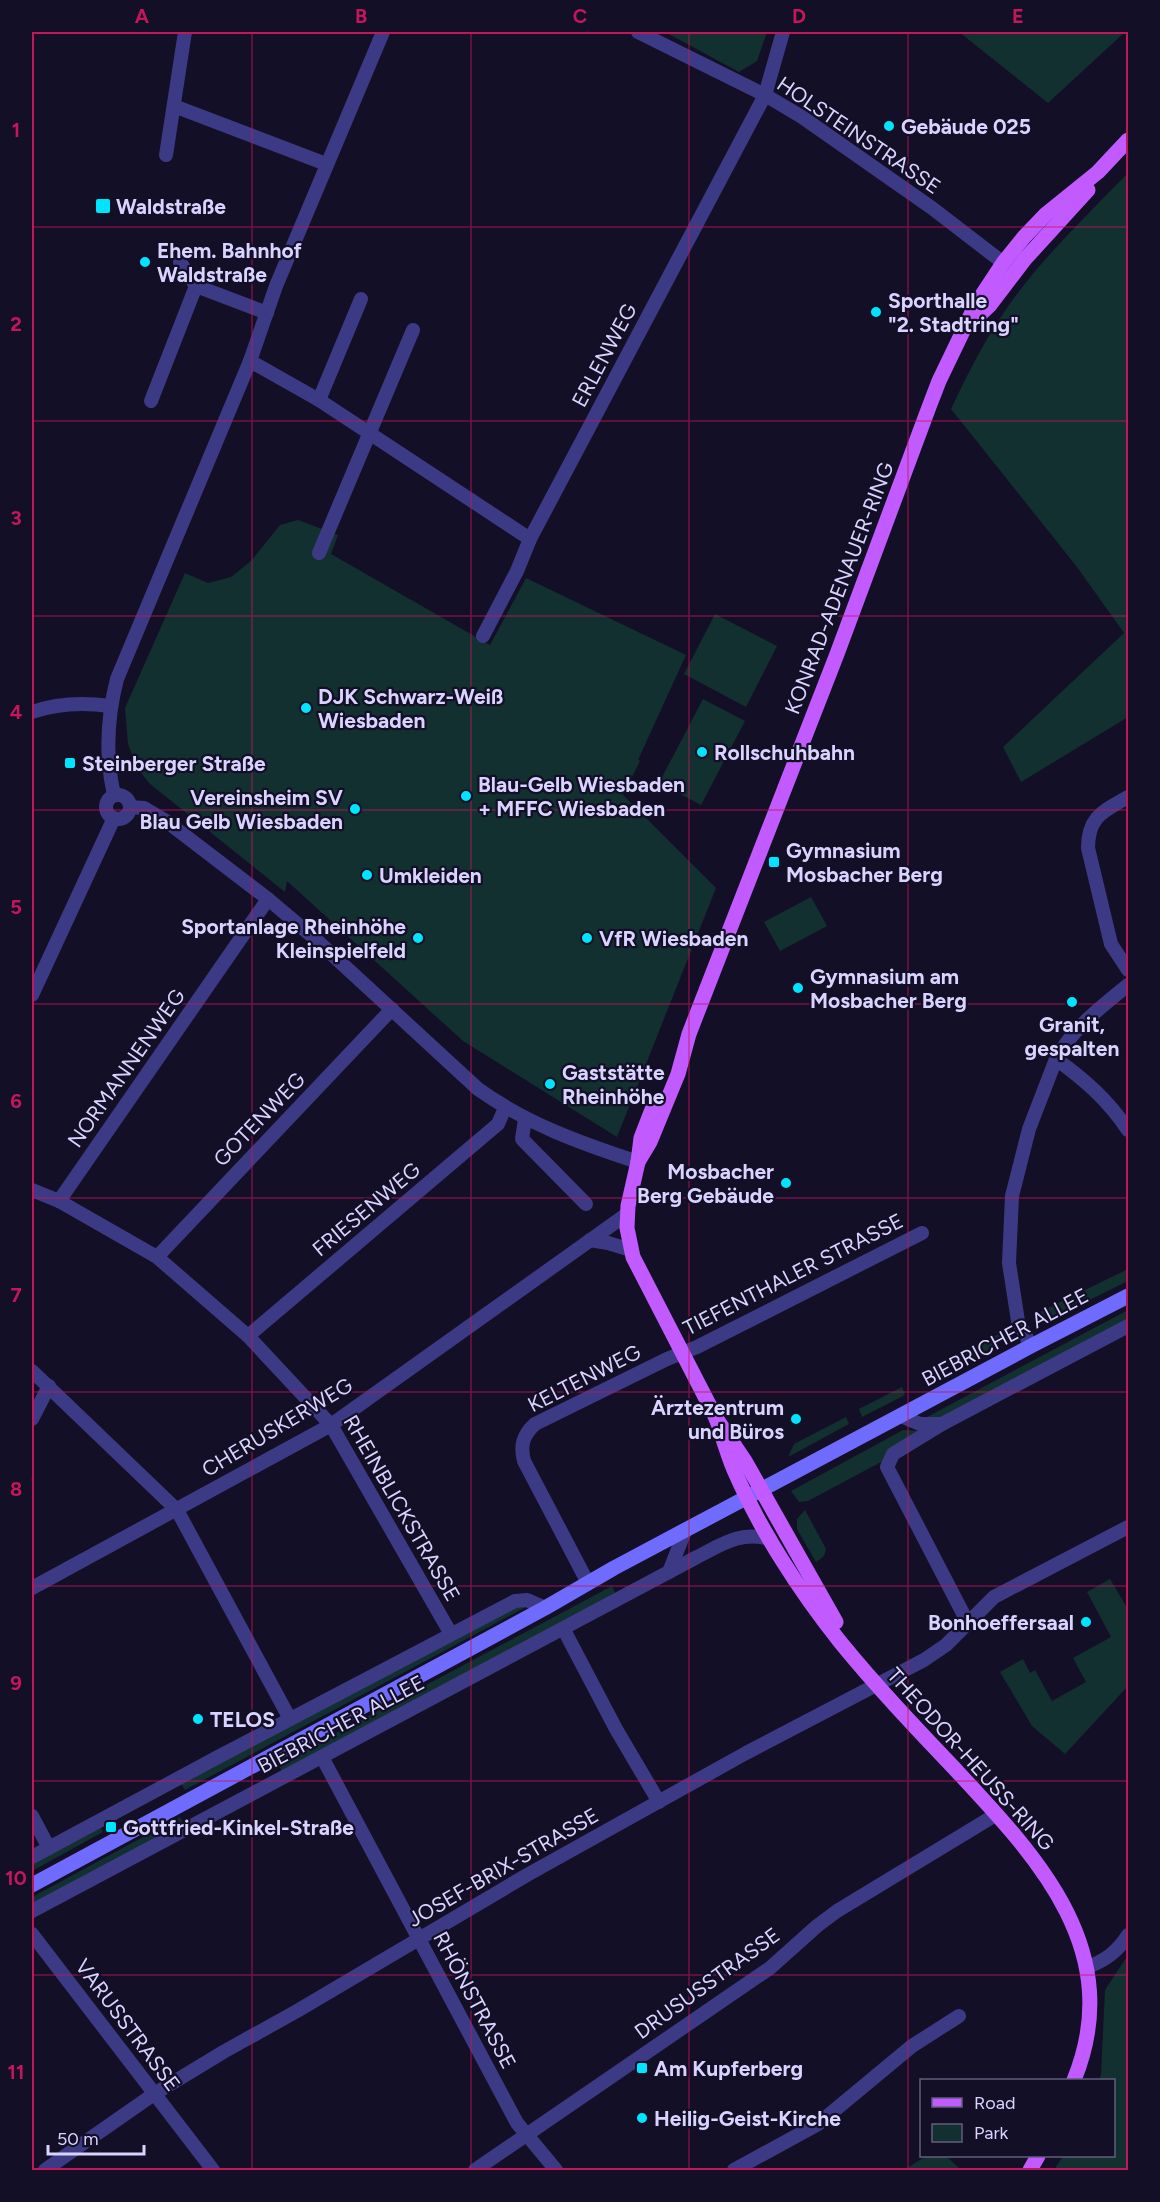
<svg xmlns="http://www.w3.org/2000/svg" width="1160" height="2202" font-family="Figtree,sans-serif">
  <rect width="100%" height="100%" fill="#130f26"/>
  <g fill="#12302f">
    <path d="M665,32H767L757,61L739,72Z"/>
    <path d="M959,32H1125L1048,103Z"/>
    <path d="M1128,173V717L1021,782L1003,747L1124,633L1077,567L951,409C968,373 986,337 1009,305C1043,257 1087,215 1128,173Z"/>
    <path d="M298,520L338,535L331,554L490,645L526,578L686,655L638,760L640,761L623,795L716,888L617,1137L463,1041L287,881L285,892L150,784L137,768L128,744L125,708L185,573L208,583L231,577L251,561L280,525Z"/>
    <path d="M715,614L777,646L746,707L684,674Z"/>
    <path d="M703,699L745,721L701,805L659,783Z"/>
    <path d="M811,897L827,926L780,951L764,922Z"/>
    <path d="M1128,1269V1281L1045,1322L1040,1312Z"/>
    <path d="M1128,1310V1320L940,1419L927,1417Z"/>
    <path d="M1010,1328L1005,1340L960,1366L955,1365L950,1360Z"/>
    <path d="M902,1387L905,1395L862,1417L859,1409Z"/>
    <path d="M846,1417L849,1424L788,1457L794,1444Z"/>
    <path d="M903,1430L922,1431L883,1461L808,1501L799,1502L791,1491Z"/>
    <path d="M805,1510L826,1549L824,1556L816,1562L797,1529V1519Z"/>
    <path d="M1110,1579L1128,1609V1686L1065,1754L1032,1726L1000,1672L1023,1659L1030,1673L1035,1670L1052,1701L1086,1682L1073,1658L1111,1637L1087,1592Z"/>
    <path d="M612,1586L615,1593L282,1772L279,1766L308,1748Z"/>
    <path d="M524,1604L526,1607L185,1790L181,1784L511,1609Z"/>
    <path d="M180,1817L184,1825L32,1906V1898L34,1896Z"/>
    <path d="M100,1827L103,1832L32,1871V1863Z"/>
    <path d="M1128,1955V2170H1054L1063,2156H1114V2080H1099L1101,2075L1105,1990Z"/>
    <path d="M926,2156H946L961,2170H904Z"/>
  </g>
  <g fill="none" stroke-linecap="round" stroke-linejoin="round">
    <g stroke="#3d3a85" stroke-width="14">
      <path d="M638,32L765,95L802,117L932,208L1010,268"/>
      <path d="M174,106L326,164"/>
      <path d="M166,155L185,32"/>
      <path d="M180,262L196,286L267,313"/>
      <path d="M250,361L319,400L530,539"/>
      <path d="M319,400L361,299"/>
      <path d="M151,401L196,286"/>
      <path d="M319,553L413,330"/>
      <path d="M483,636L517,571L530,539L765,95L783,32"/>
      <path d="M32,712C58,703 82,702 110,706"/>
      <path d="M114,795C105,756 107,718 117,679L250,361L276,286L383,32"/>
      <circle cx="118" cy="807" r="12"/>
      <path d="M1128,797C1104,811 1088,816 1088,848L1111,944L1128,970"/>
      <path d="M130,807L144,808L166,821L268,899L313,937L478,1089C527,1124 580,1143 638,1162"/>
      <path d="M32,995L114,818"/>
      <path d="M1056,1059C1085,1080 1108,1100 1128,1130"/>
      <path d="M525,1119L522,1139L586,1204"/>
      <path d="M32,1190L59,1201L157,1257L248,1336L331,1425L451,1634"/>
      <path d="M59,1201L268,899"/>
      <path d="M590,1240L608,1243L631,1250"/>
      <path d="M157,1257L392,1009"/>
      <path d="M248,1336L498,1124L505,1108"/>
      <path d="M1031,1346L1018,1321L1009,1263L1012,1196L1029,1129L1056,1059C1073,1028 1101,1007 1128,985"/>
      <path d="M32,1371L177,1510L290,1719"/>
      <path d="M901,1416L920,1424H942"/>
      <path d="M32,1419L49,1386"/>
      <path d="M669,1572L685,1531"/>
      <path d="M588,1583L524,1461C520,1445 523,1435 535,1424L667,1359L697,1347L922,1233"/>
      <path d="M32,1588L331,1425L627,1214"/>
      <path d="M968,1623L887,1467L893,1454L942,1424L1128,1326"/>
      <path d="M564,1630L616,1729L659,1802"/>
      <path d="M322,1757L517,2123L556,2170"/>
      <path d="M32,1816L49,1848"/>
      <path d="M32,1857L218,1757L515,1601L527,1600L545,1608"/>
      <path d="M32,1911L697,1557C723,1544 740,1531 770,1539"/>
      <path d="M32,1934L213,2170"/>
      <path d="M1088,1967C1106,1960 1118,1951 1128,1935"/>
      <path d="M45,2170L154,2094L225,2051L297,2011L527,1875L746,1753L924,1660L946,1645L994,1597L1128,1527"/>
      <path d="M475,2170L770,1968L817,1926L837,1911L997,1814"/>
      <path d="M734,2170L818,2124L912,2046L959,2016"/>
    </g>
    <path stroke="#6f6bff" stroke-width="15" d="M32,1885L545,1608L614,1568L1031,1346L1128,1296"/>
    <g stroke="#c25bff" stroke-width="15">
      <path d="M971,323L990,305L1025,259L1088,190"/>
      <path d="M653,1107L641,1138L638,1162L628,1206L627,1228L633,1257L716,1418L745,1461L836,1622"/>
      <path d="M638,1162L650,1142L678,1074L689,1034L837,654L929,407L939,381L976,304L1003,263L1024,237L1046,214L1098,172L1128,140"/>
      <path d="M716,1418C722,1435 727,1453 734,1470C760,1530 800,1592 841,1643C877,1687 915,1727 954,1768C1037,1857 1127,1950 1074,2080"/>
      <path d="M1030,2170L1038,2156"/>
    </g>
  </g>
  <path fill="none" stroke="#c2185b" stroke-width="1.5" stroke-opacity="0.55" d="M252,32V2170M471,32V2170M689,32V2170M908,32V2170M32,227H1128M32,421H1128M32,616H1128M32,810H1128M32,1004H1128M32,1198H1128M32,1392H1128M32,1586H1128M32,1781H1128M32,1975H1128"/>
  <g fill="#00e5ff" stroke="#130f26" stroke-width="2">
    <circle cx="889" cy="126" r="6"/>
    <rect x="95" y="198" width="16" height="16" rx="3"/>
    <circle cx="145" cy="262" r="6"/>
    <circle cx="876" cy="312" r="6"/>
    <circle cx="306" cy="708" r="6"/>
    <circle cx="702" cy="752" r="6"/>
    <rect x="64" y="757" width="12" height="12" rx="3"/>
    <circle cx="466" cy="796" r="6"/>
    <circle cx="355" cy="809" r="6"/>
    <rect x="768" y="856" width="12" height="12" rx="3"/>
    <circle cx="367" cy="875" r="6"/>
    <circle cx="418" cy="938" r="6"/>
    <circle cx="587" cy="938" r="6"/>
    <circle cx="798" cy="988" r="6"/>
    <circle cx="1072" cy="1002" r="6"/>
    <circle cx="550" cy="1084" r="6"/>
    <circle cx="786" cy="1183" r="6"/>
    <circle cx="796" cy="1419" r="6"/>
    <circle cx="1086" cy="1622" r="6"/>
    <circle cx="198" cy="1719" r="6"/>
    <rect x="105" y="1821" width="12" height="12" rx="3"/>
    <rect x="636" y="2062" width="12" height="12" rx="3"/>
    <circle cx="642" cy="2118" r="6"/>
  </g>
  <g text-anchor="middle" dominant-baseline="central" stroke-width="4.5" stroke-linejoin="round" paint-order="stroke">
    <g font-size="21" font-weight="bold" fill="#d9d4ff" stroke="#130f26" text-anchor="start">
      <text x="901" y="126">Gebäude 025</text>
      <text x="116" y="206">Waldstraße</text>
      <text x="157" y="250">Ehem. Bahnhof<tspan x="157" dy="24">Waldstraße</tspan></text>
      <text x="888" y="300">Sporthalle<tspan x="888" dy="24">"2. Stadtring"</tspan></text>
      <text x="318" y="696">DJK Schwarz-Weiß<tspan x="318" dy="24">Wiesbaden</tspan></text>
      <text x="714" y="752">Rollschuhbahn</text>
      <text x="82" y="763">Steinberger Straße</text>
      <text x="478" y="784">Blau-Gelb Wiesbaden<tspan x="478" dy="24">+ MFFC Wiesbaden</tspan></text>
      <text x="343" y="797" text-anchor="end">Vereinsheim SV<tspan x="343" dy="24">Blau Gelb Wiesbaden</tspan></text>
      <text x="786" y="850">Gymnasium<tspan x="786" dy="24">Mosbacher Berg</tspan></text>
      <text x="379" y="875">Umkleiden</text>
      <text x="406" y="926" text-anchor="end">Sportanlage Rheinhöhe<tspan x="406" dy="24">Kleinspielfeld</tspan></text>
      <text x="599" y="938">VfR Wiesbaden</text>
      <text x="810" y="976">Gymnasium am<tspan x="810" dy="24">Mosbacher Berg</tspan></text>
      <text x="1072" y="1024" text-anchor="middle">Granit,<tspan x="1072" dy="24">gespalten</tspan></text>
      <text x="562" y="1072">Gaststätte<tspan x="562" dy="24">Rheinhöhe</tspan></text>
      <text x="774" y="1171" text-anchor="end">Mosbacher<tspan x="774" dy="24">Berg Gebäude</tspan></text>
      <text x="784" y="1407" text-anchor="end">Ärztezentrum<tspan x="784" dy="24">und Büros</tspan></text>
      <text x="1074" y="1622" text-anchor="end">Bonhoeffersaal</text>
      <text x="210" y="1719">TELOS</text>
      <text x="123" y="1827">Gottfried-Kinkel-Straße</text>
      <text x="654" y="2068">Am Kupferberg</text>
      <text x="654" y="2118">Heilig-Geist-Kirche</text>
    </g>
    <g font-size="21" fill="#d9d4ff" stroke="#130f26">
      <text transform="translate(859 135) rotate(34)">HOLSTEINSTRASSE</text>
      <text transform="translate(604 355) rotate(-62)">ERLENWEG</text>
      <text transform="translate(839 588) rotate(-69)">KONRAD-ADENAUER-RING</text>
      <text transform="translate(126 1068) rotate(-55)">NORMANNENWEG</text>
      <text transform="translate(259 1119) rotate(-46)">GOTENWEG</text>
      <text transform="translate(366 1209) rotate(-40)">FRIESENWEG</text>
      <text transform="translate(793 1274) rotate(-27)">TIEFENTHALER STRASSE</text>
      <text transform="translate(1005 1337) rotate(-28)">BIEBRICHER ALLEE</text>
      <text transform="translate(584 1378) rotate(-27)">KELTENWEG</text>
      <text transform="translate(277 1427) rotate(-31)">CHERUSKERWEG</text>
      <text transform="translate(402 1508) rotate(60)">RHEINBLICKSTRASSE</text>
      <text transform="translate(341 1724) rotate(-28)">BIEBRICHER ALLEE</text>
      <text transform="translate(971 1759) rotate(48)">THEODOR-HEUSS-RING</text>
      <text transform="translate(503 1867) rotate(-30)">JOSEF-BRIX-STRASSE</text>
      <text transform="translate(707 1983) rotate(-36)">DRUSUSSTRASSE</text>
      <text transform="translate(475 2000) rotate(62)">RHÖNSTRASSE</text>
      <text transform="translate(128 2025) rotate(53)">VARUSSTRASSE</text>
    </g>
  </g>
  <rect width="1160" height="2202" fill="none" stroke="#130f26" stroke-width="66"/>
  <rect x="920" y="2079" width="195" height="78" fill="#130f26" stroke="#625e7d" stroke-width="1.5"/>
  <rect x="932" y="2098" width="30" height="9" fill="#c25bff" stroke="#625e7d" stroke-width="1.5"/>
  <text x="974" y="2109" font-size="18" fill="#d9d4ff">Road</text>
  <rect x="932" y="2124" width="30" height="18" fill="#12302f" stroke="#625e7d" stroke-width="1.5"/>
  <text x="974" y="2139" font-size="18" fill="#d9d4ff">Park</text>
  <path d="M48 2145v9h96v-9" fill="none" stroke="#d9d4ff" stroke-width="3"/>
  <text x="57" y="2145" font-size="18" fill="#d9d4ff" stroke="#130f26" stroke-width="4.5" paint-order="stroke">50 m</text>
  <rect x="33" y="33" width="1094" height="2136" fill="none" stroke="#c2185b" stroke-width="2"/>
  <g font-size="20" text-anchor="middle" font-weight="bold" fill="#c2185b">
    <text x="142" y="23">A</text>
    <text x="361" y="23">B</text>
    <text x="580" y="23">C</text>
    <text x="799" y="23">D</text>
    <text x="1018" y="23">E</text>
    <text x="16" y="137">1</text>
    <text x="16" y="331">2</text>
    <text x="16" y="525">3</text>
    <text x="16" y="719">4</text>
    <text x="16" y="914">5</text>
    <text x="16" y="1108">6</text>
    <text x="16" y="1302">7</text>
    <text x="16" y="1496">8</text>
    <text x="16" y="1690">9</text>
    <text x="16" y="1885">10</text>
    <text x="16" y="2079">11</text>
  </g>
</svg>
